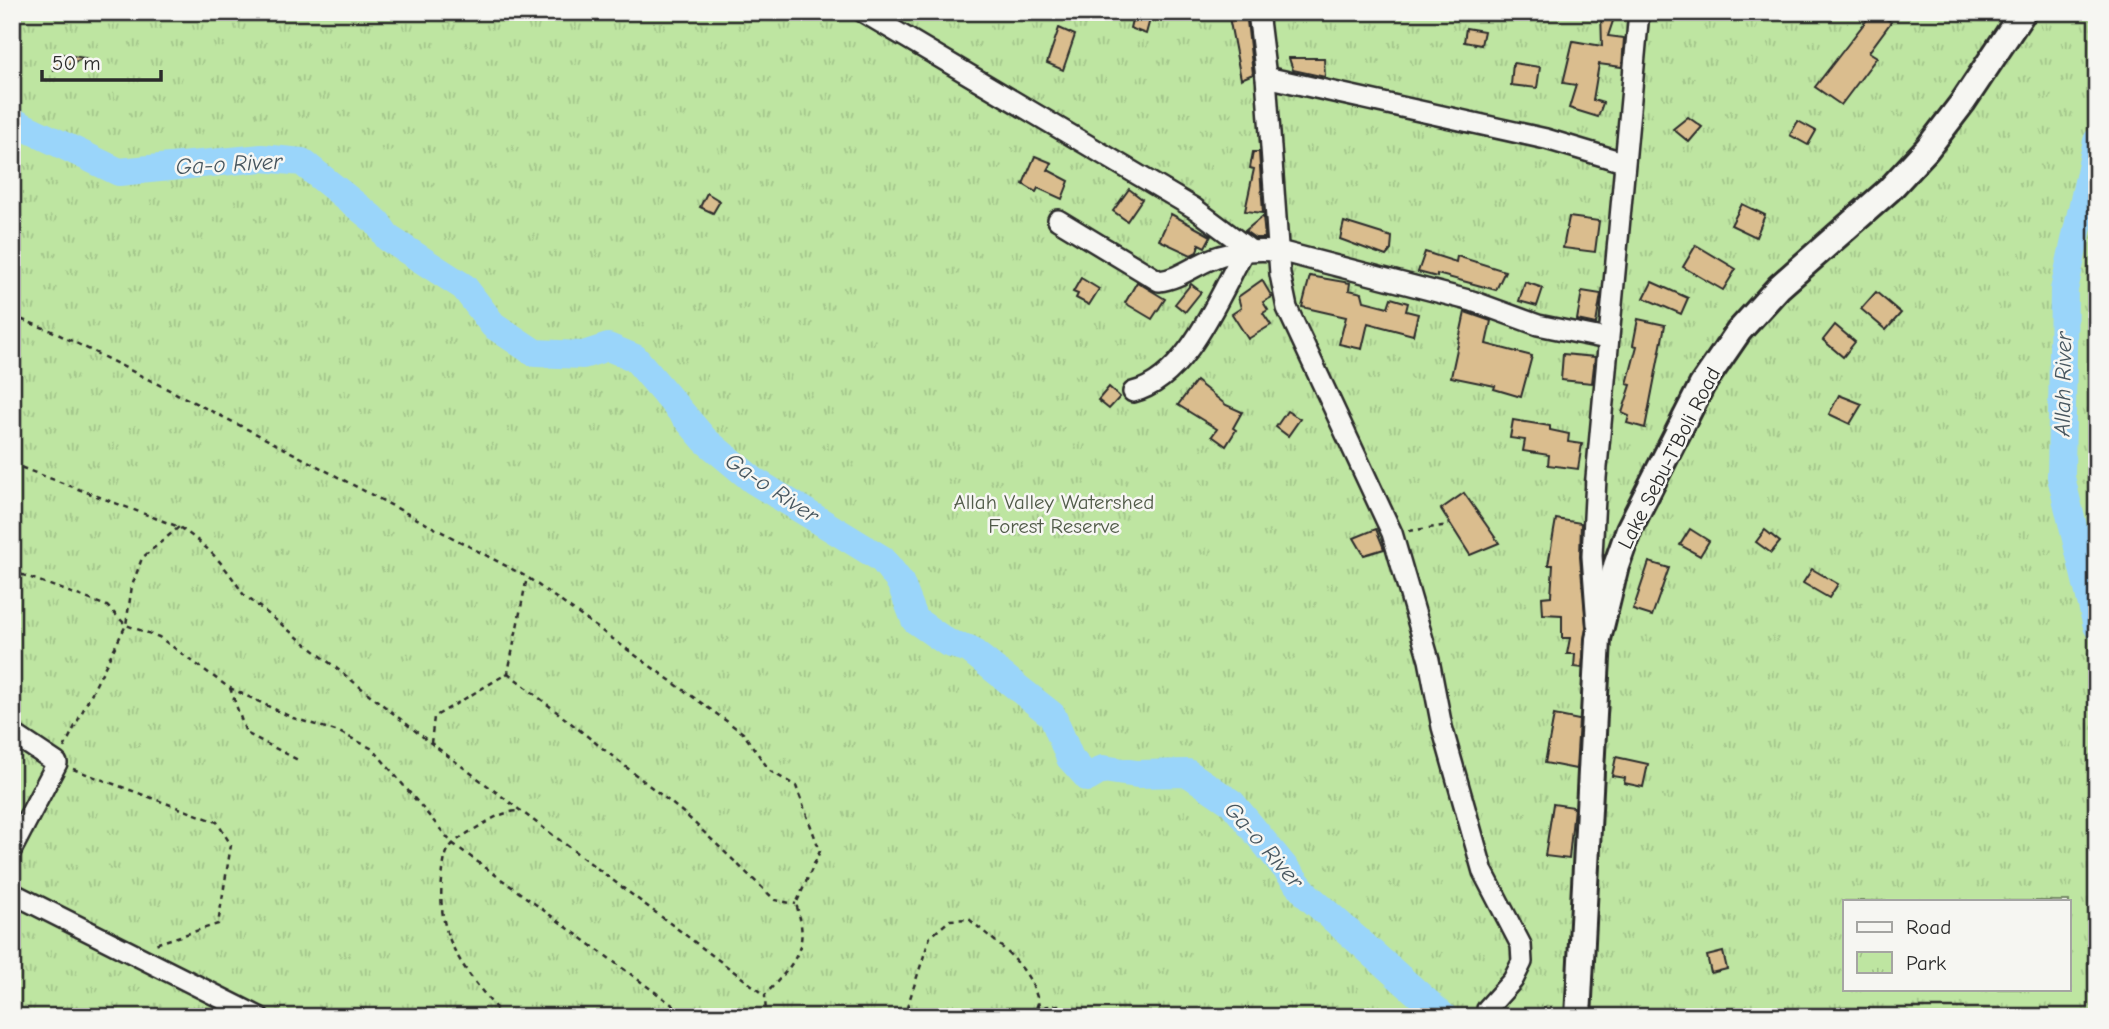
<svg xmlns="http://www.w3.org/2000/svg" width="2109" height="1029" font-family="'Comic Neue',sans-serif">
  <defs>
    <pattern id="park-tufts" width="24" height="20" patternUnits="userSpaceOnUse" patternTransform="scale(1.75)"><rect width="24" height="20" fill="#bee5a1"/><path d="M3 7l-1-3M5 7V3M7 7l1-3M15 17l-1-3M17 17v-4M19 17l1-3" fill="none" stroke="#a3c58b"/></pattern>
  </defs>
  <rect width="100%" height="100%" fill="#f6f6f2"/>
  <filter id="ink" filterUnits="userSpaceOnUse"><feTurbulence type="fractalNoise" baseFrequency=".0143" numOctaves="2"/><feDisplacementMap in="SourceGraphic" scale="14" xChannelSelector="R" yChannelSelector="G"/><feConvolveMatrix kernelMatrix="1 2 1 2 8 2 1 2 1" color-interpolation-filters="sRGB"/></filter>
  <g filter="url(#ink)">
    <path fill="url(#park-tufts)" stroke="#748866" stroke-width="2" fill-rule="evenodd" d="M12,12H2097V1017H12ZM1845,901H2069V989H1845Z"/>
    <g fill="none" stroke-linecap="round" stroke-linejoin="round">
      <g stroke="#9ad5fa" stroke-width="28">
        <path d="M12,121L119,172L262,158L302,162L377,222L388,238L464,287L493,325L535,353L583,355L608,347L635,358L705,440L753,480L882,559L900,582L915,620L948,643L969,649L1052,715L1070,758L1088,778L1103,769L1137,774L1188,773L1232,803L1308,896L1444,1017"/>
        <path d="M2097,141L2064,290L2061,477L2097,626"/>
      </g>
    </g>
    <g fill="#dabd8e" stroke="#2b2b2b" stroke-width="2">
      <path d="M1134,12H1152L1146,34L1130,28Z"/>
      <path d="M1228,12H1246L1253,74L1241,79Z"/>
      <path d="M1601,12H1616L1608,36L1624,38L1622,67L1599,64L1593,100L1603,103L1598,117L1569,108L1576,85L1563,83L1573,41L1602,46Z"/>
      <path d="M1873,12L1891,22L1869,52L1877,57L1841,105L1815,87Z"/>
      <path d="M1059,28L1075,35L1063,70L1047,63Z"/>
      <path d="M1466,28L1484,31L1481,45L1464,42Z"/>
      <path d="M55,53L85,58L53,70Z"/>
      <path d="M1289,58H1324L1325,77L1293,70Z"/>
      <path d="M1513,63L1540,67L1537,88L1511,85Z"/>
      <path d="M1688,117L1702,127L1689,142L1673,129Z"/>
      <path d="M1798,121L1816,131L1808,145L1790,135Z"/>
      <path d="M1253,152H1259L1263,213L1245,211L1254,169L1250,168Z"/>
      <path d="M1035,156L1052,163L1048,170L1069,181L1062,199L1038,188L1036,192L1023,184Z"/>
      <path d="M1129,189L1142,199L1127,221L1113,211Z"/>
      <path d="M707,193L720,201L713,213L700,207Z"/>
      <path d="M1742,204L1765,215L1756,237L1731,225Z"/>
      <path d="M1171,214L1211,236L1205,247L1199,244L1197,252L1191,255L1159,240Z"/>
      <path d="M1263,216L1265,238H1255L1245,231Z"/>
      <path d="M1569,217L1599,221L1595,252L1563,248Z"/>
      <path d="M1344,222L1392,237L1391,250L1386,256L1340,239Z"/>
      <path d="M1696,245L1736,269L1723,290L1683,267Z"/>
      <path d="M1425,252L1456,262L1457,256L1505,271L1496,290L1437,274V277L1418,272Z"/>
      <path d="M1310,276L1350,283L1349,290L1362,293L1364,301L1388,307L1391,298L1408,303L1406,311L1418,314L1413,335L1368,323L1362,349L1339,344L1346,317L1302,307Z"/>
      <path d="M1081,278L1099,289L1089,305L1076,298L1078,294L1073,292Z"/>
      <path d="M1262,280L1272,297L1263,302L1268,310L1263,313L1271,325L1248,339L1232,314L1241,308L1238,297Z"/>
      <path d="M1137,282L1165,299L1152,319L1125,303Z"/>
      <path d="M1525,282L1543,288L1537,306L1519,301Z"/>
      <path d="M1652,282L1688,298L1681,314L1644,298Z"/>
      <path d="M1191,284L1201,292L1185,312L1175,304Z"/>
      <path d="M1582,291L1601,294L1596,324L1577,320Z"/>
      <path d="M1876,292L1901,313L1886,330L1861,309Z"/>
      <path d="M1465,312L1491,321L1486,344L1532,356L1521,397L1494,389L1495,386L1451,377Z"/>
      <path d="M1638,319L1665,325L1645,428L1627,423L1629,416L1622,413L1631,385L1627,384L1637,346L1633,345Z"/>
      <path d="M1835,325L1855,342L1843,357L1823,340Z"/>
      <path d="M1563,354L1595,357L1592,383L1561,380Z"/>
      <path d="M1196,381L1226,405L1242,412L1233,428L1236,430L1226,446L1212,436L1217,429L1178,405Z"/>
      <path d="M1109,387L1120,397L1109,409L1098,400Z"/>
      <path d="M1839,395L1862,404L1850,424L1829,414Z"/>
      <path d="M1287,411L1300,419L1288,436L1276,427Z"/>
      <path d="M1513,420L1550,426V430L1569,434L1568,442L1582,444L1578,469L1548,465L1549,455L1523,451L1525,440L1510,438Z"/>
      <path d="M1464,493L1499,543L1470,555L1441,509Z"/>
      <path d="M1556,519L1581,523L1580,557L1586,627L1582,668L1574,667L1575,654H1567L1570,638H1562V615L1543,614L1542,597L1551,596L1553,565H1548Z"/>
      <path d="M1376,529L1384,549L1364,555L1354,538Z"/>
      <path d="M1690,529L1709,541L1700,556L1680,545Z"/>
      <path d="M1765,530L1780,542L1771,553L1756,542Z"/>
      <path d="M1649,562L1669,568L1652,616L1633,610Z"/>
      <path d="M1812,569L1838,584L1829,598L1803,583Z"/>
      <path d="M1554,715L1579,720L1576,769L1545,763Z"/>
      <path d="M1616,757L1648,764L1643,787L1624,783L1625,778L1612,776Z"/>
      <path d="M1553,804L1574,807L1569,859L1545,856Z"/>
      <path d="M1723,952L1727,969L1711,973L1707,956Z"/>
    </g>
    <g fill="none" stroke-linecap="round" stroke-linejoin="round">
      <g stroke="#2b2b2b" stroke-width="24">
        <g id="minor">
          <path d="M863,12L1194,208L1249,249"/>
          <path d="M1258,12L1266,77L1280,274L1287,308L1392,533L1429,660L1442,727L1483,872L1521,945L1522,962L1513,980L1487,1009"/>
          <path d="M1266,77L1546,139L1623,162"/>
          <path d="M1058,220L1159,281C1179,279 1195,265 1214,258C1235,250 1257,250 1279,251L1472,301L1538,325L1607,339"/>
          <path d="M1133,392C1187,379 1219,296 1244,251"/>
          <path d="M1597,624L1592,556L1596,478L1639,12"/>
          <path d="M12,733L57,763L12,849"/>
          <path d="M12,893L259,1017"/>
        </g>
      </g>
      <g stroke="#2b2b2b" stroke-width="30">
        <path id="major" d="M1578,1017L1598,639L1616,566L1629,529L1702,385L1739,331L1779,287L1889,190L1927,149L1963,102L2023,12"/>
      </g>
      <g stroke="#2b2b2b" stroke-width="2.5" stroke-dasharray="5 5" stroke-linecap="butt">
        <path d="M12,316L52,331L251,431L527,577L743,733L770,771L796,786L820,851L796,904C811,949 794,963 765,995L766,1017"/>
        <path d="M12,464L179,527C207,545 226,566 243,594L423,737L765,995"/>
        <path d="M1409,531L1449,525"/>
        <path d="M12,571L107,606L126,625L159,637L228,687L293,718L339,732L373,749L452,843L689,1017"/>
        <path d="M508,673L685,814L775,900L796,904"/>
        <path d="M230,688L246,733L300,761"/>
        <path d="M431,743L434,717L508,673L527,577"/>
        <path d="M64,748L126,625L132,586L142,558L179,527"/>
        <path d="M73,769L217,822L231,845L218,924L155,944"/>
        <path d="M503,1017C467,972 436,941 442,880C445,849 446,846 473,830C490,820 502,811 522,811"/>
        <path d="M904,1017L930,937L950,920L969,919C998,945 1033,966 1039,1007L1060,1005L1070,1017"/>
        <path d="M1033,1017L1038,1003"/>
      </g>
      <use href="#minor" stroke="#f6f6f2" stroke-width="19"/>
      <use href="#major" stroke="#f6f6f2" stroke-width="24"/>
    </g>
  </g>
  <g text-anchor="middle" dominant-baseline="central" stroke-width="5" stroke-linejoin="round" paint-order="stroke">
    <g font-size="21" fill="#2b2b2b" stroke="#f6f6f2">
      <text transform="translate(1669 458) rotate(-63)">Lake Sebu-T'Boli Road</text>
    </g>
    <g font-size="21" fill="#505a48" stroke="#f6f6f2">
      <text x="1054" y="502">Allah Valley Watershed<tspan x="1054" dy="24">Forest Reserve</tspan></text>
    </g>
    <g font-size="23" font-style="italic" fill="#47565f" stroke="#f6f6f2">
      <text transform="translate(229 164) rotate(-3)">Ga-o River</text>
      <text transform="translate(2063 384) rotate(-89)">Allah River</text>
      <text transform="translate(772 488) rotate(34)">Ga-o River</text>
      <text transform="translate(1264 845) rotate(49)">Ga-o River</text>
    </g>
  </g>
  <rect width="2109" height="1029" fill="none" stroke="#f6f6f2" stroke-width="42"/>
  <rect x="21" y="21" width="2067" height="987" fill="none" stroke="#2b2b2b" stroke-width="2.5" filter="url(#ink)"/>
  <rect x="1843" y="900" width="228" height="91" fill="#f6f6f2" stroke="#a5a5a2" stroke-width="2"/>
  <rect x="1857" y="922" width="35" height="10" fill="#f6f6f2" stroke="#a5a5a2" stroke-width="2"/>
  <text x="1906" y="934" font-size="21" fill="#2b2b2b">Road</text>
  <rect x="1857" y="952" width="35" height="21" fill="url(#park-tufts)" stroke="#a5a5a2" stroke-width="2"/>
  <text x="1906" y="970" font-size="21" fill="#2b2b2b">Park</text>
  <path d="M42 70v10h119v-10" fill="none" stroke="#2b2b2b" stroke-width="3.5"/>
  <text x="52" y="70" font-size="21" fill="#2b2b2b" stroke="#f6f6f2" stroke-width="5" paint-order="stroke">50 m</text>
</svg>
